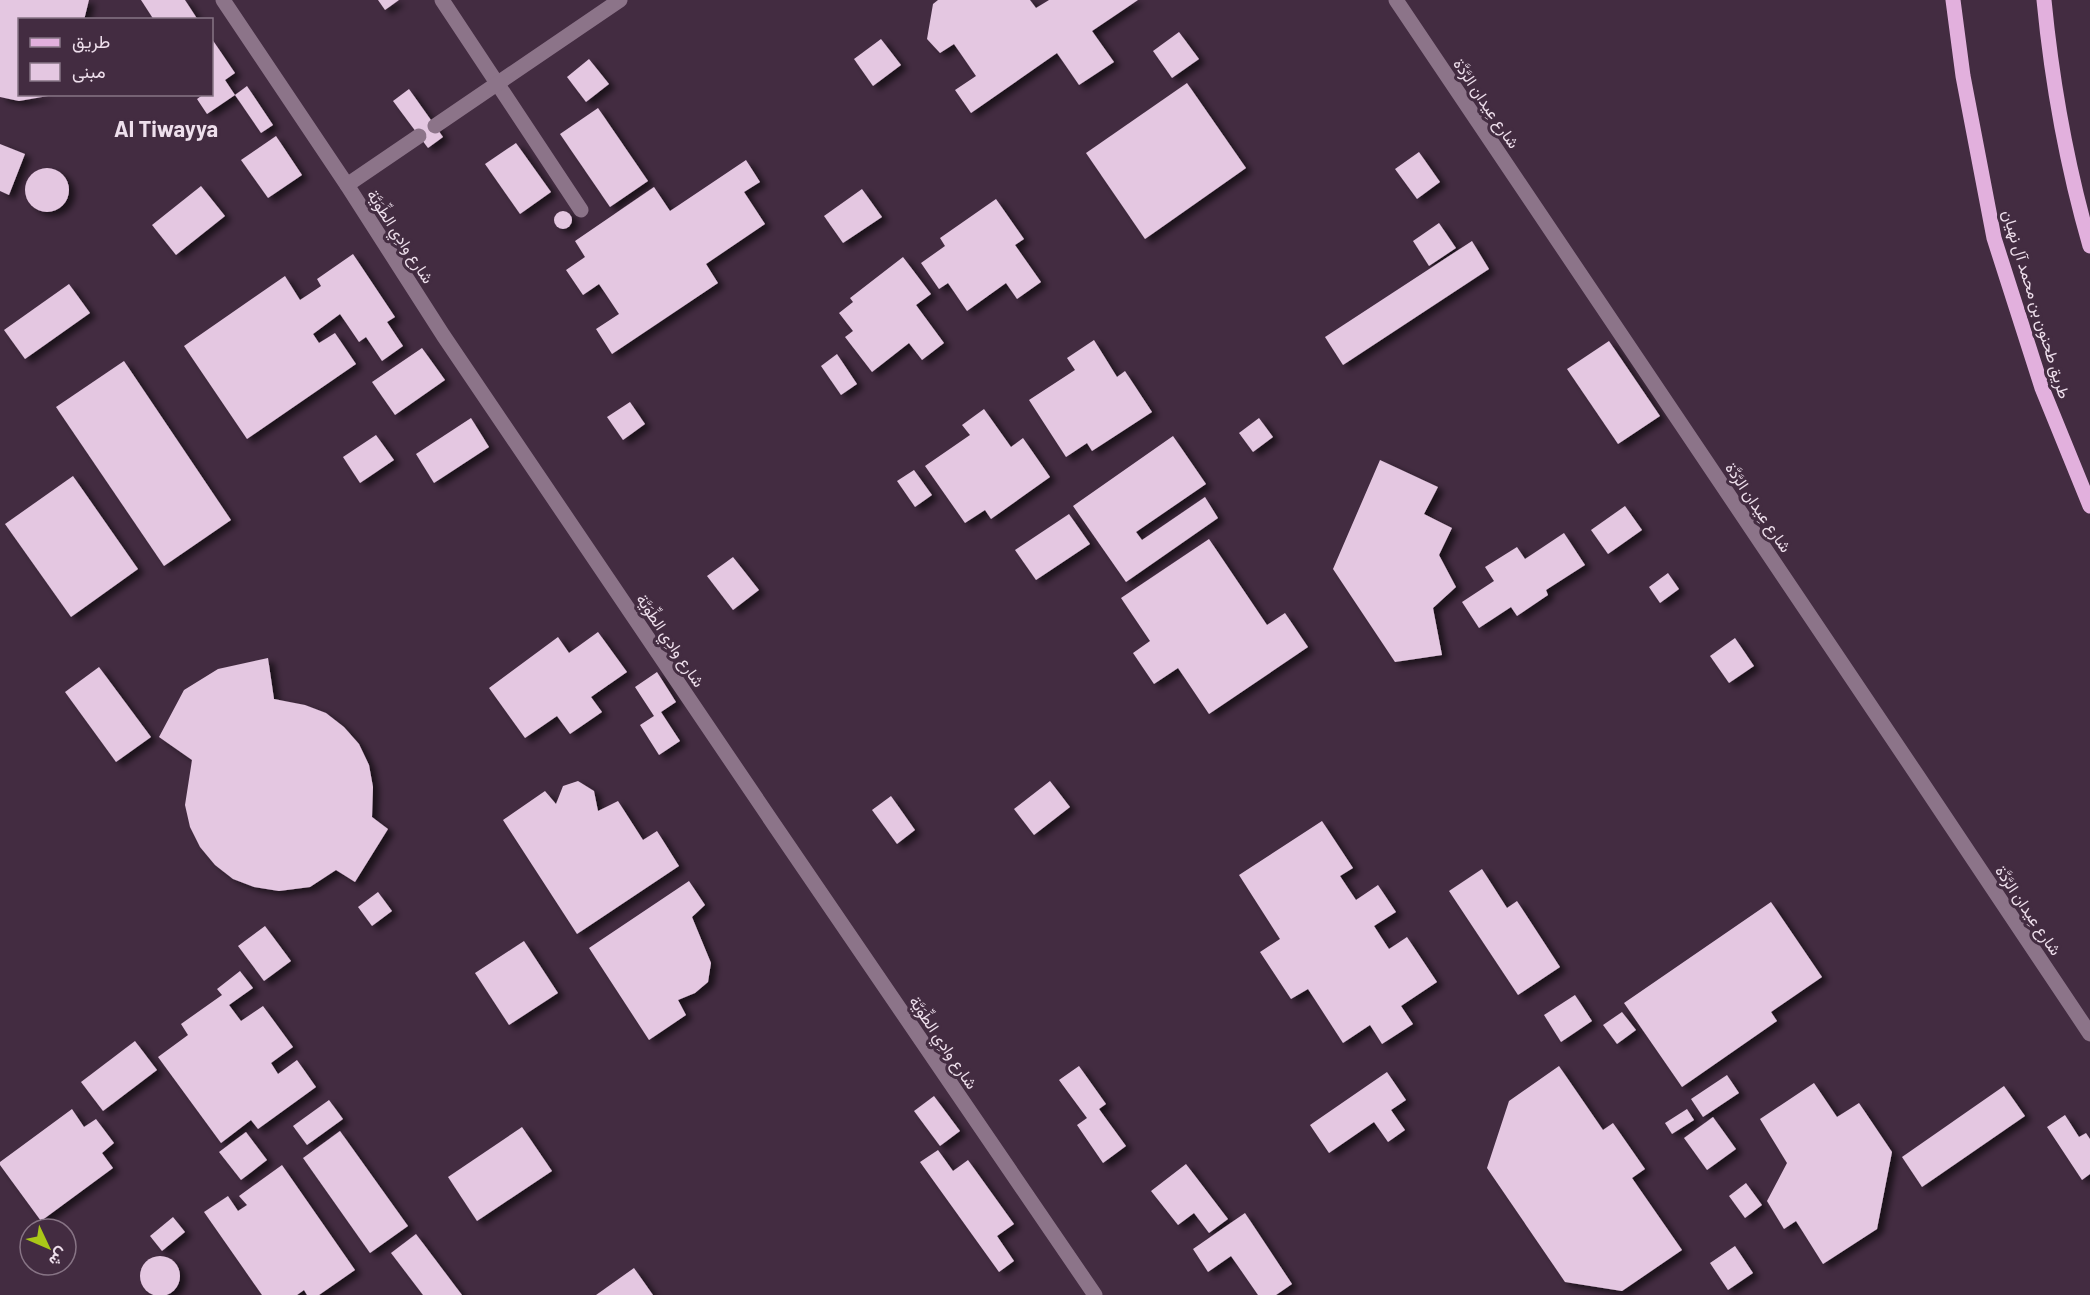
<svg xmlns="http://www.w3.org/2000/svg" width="2090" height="1295" font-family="Barlow,Vazirmatn,sans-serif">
  <defs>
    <filter id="shadow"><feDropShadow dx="6" dy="4" stdDeviation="3" flood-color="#0009"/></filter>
  </defs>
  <rect width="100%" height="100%" fill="#432c41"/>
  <g fill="#e4c7e1" filter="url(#shadow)">
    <path d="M0,0H89L84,20H20V94L48,96L19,101L0,97Z"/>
    <path d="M141,0H185L198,20H154Z"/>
    <path d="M378,0H399L385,10Z"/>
    <path d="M938,0H1030L1036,8L1049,0H1138L1092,31L1114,62L1079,85L1057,53L971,113L955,90L976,76L954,44L940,53L927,39L933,4Z"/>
    <path d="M1179,32L1199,59L1172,78L1153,51Z"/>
    <path d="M212,39L235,73L225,80L235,95L207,114L197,99L204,94H212Z"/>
    <path d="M881,39L901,65L873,86L854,59Z"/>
    <path d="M589,59L609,84L586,102L567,77Z"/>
    <path d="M1187,83L1246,168L1145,239L1086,153Z"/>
    <path d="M247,86L273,125L261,133L235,95Z"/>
    <path d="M409,89L443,137L428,148L393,101Z"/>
    <path d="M598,108L648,181L610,207L560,134Z"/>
    <path d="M276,136L302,175L268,198L241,160Z"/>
    <path d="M516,143L551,192L520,214L485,164Z"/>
    <path d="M0,144L25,154L9,195L0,191Z"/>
    <path d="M1419,152L1440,182L1417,199L1395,169Z"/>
    <path d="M746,160L760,182L744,192L765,224L706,264L718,283L612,354L596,329L619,314L599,284L583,295L566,270L585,257L575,241L654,187L670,211Z"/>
    <circle cx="47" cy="190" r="22"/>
    <path d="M201,186L225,216L176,255L152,225Z"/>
    <path d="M862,189L882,217L843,243L824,216Z"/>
    <path d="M996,199L1024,239L1015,245L1041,282L1017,299L1006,283L967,311L948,283L939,289L921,263L945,246L940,238Z"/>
    <circle cx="563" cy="220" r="9"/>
    <path d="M1439,223L1456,248L1429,266L1413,241Z"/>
    <path d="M1472,241L1489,269L1343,365L1325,337Z"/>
    <path d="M353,254L395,317L387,322L403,346L382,361L366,337L359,342L340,314L313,334L319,343L335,333L356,364L247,439L184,346L285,276L300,300L321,286L317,279Z"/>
    <path d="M903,257L931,294L916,305L944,343L922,360L909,343L872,372L845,337L853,331L839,313L853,302L850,298Z"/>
    <path d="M69,284L90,313L25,359L4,330Z"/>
    <path d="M1094,340L1117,377L1125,371L1152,412L1092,451L1087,443L1066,457L1029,400L1075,370L1067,358Z"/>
    <path d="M1609,341L1660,416L1618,444L1567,369Z"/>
    <path d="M422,348L445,380L395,415L372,382Z"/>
    <path d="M837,354L857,384L841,395L821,366Z"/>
    <path d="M124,361L231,520L164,566L56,407Z"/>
    <path d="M630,402L645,424L623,440L607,417Z"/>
    <path d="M984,409L1011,447L1023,438L1050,477L991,519L985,510L965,523L925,466L970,435L962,425Z"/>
    <path d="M471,418L489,447L434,483L416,454Z"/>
    <path d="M1259,418L1273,437L1253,452L1239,433Z"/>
    <path d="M376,435L394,460L360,483L343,457Z"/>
    <path d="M1173,436L1206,484L1136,532L1142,540L1205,497L1218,518L1126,582L1073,506Z"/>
    <path d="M1380,460L1438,487L1424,514L1452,528L1439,555L1456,587L1433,608L1442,655L1395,662L1333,569Z"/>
    <path d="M914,470L932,495L915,507L897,481Z"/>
    <path d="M73,476L138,569L71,617L5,524Z"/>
    <path d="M1625,506L1642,530L1608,554L1591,530Z"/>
    <path d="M1069,514L1090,544L1036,580L1015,550Z"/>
    <path d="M1564,533L1585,565L1546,590L1548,595L1517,616L1511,607L1479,628L1462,602L1494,581L1485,567L1517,547L1525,559Z"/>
    <path d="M1209,539L1267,625L1285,613L1308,647L1209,714L1178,668L1154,684L1133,653L1150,641L1121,598Z"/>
    <path d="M733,557L759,590L733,610L707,576Z"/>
    <path d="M1668,573L1679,589L1660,603L1649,587Z"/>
    <path d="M598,632L627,672L591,697L602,712L570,734L557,716L525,738L489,688L558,637L569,653Z"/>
    <path d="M1735,638L1754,666L1729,683L1710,656Z"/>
    <path d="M268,658L274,699L305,705L326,713L344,727L359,744L369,765L373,787L372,817L388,829L355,882L336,870L310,887L279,891L254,887L233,879L215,865L200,847L190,827L185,805L192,760L159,737L184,690L218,669Z"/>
    <path d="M99,667L151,737L116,762L65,692Z"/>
    <path d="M657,672L676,702L661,712L680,741L659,755L640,725L654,716L635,687Z"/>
    <path d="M578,781L594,791L598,811L618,801L643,840L657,831L679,866L577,934L503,820L545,791L556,804L563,786Z"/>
    <path d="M1050,781L1070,807L1034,835L1014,809Z"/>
    <path d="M891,796L915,830L897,844L872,810Z"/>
    <path d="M1322,821L1353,868L1340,876L1356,900L1378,885L1396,912L1374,926L1389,949L1407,937L1437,982L1401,1006L1413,1024L1382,1044L1370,1025L1343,1043L1308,989L1291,999L1260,952L1280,939L1239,875Z"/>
    <path d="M1482,869L1507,908L1517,901L1560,967L1518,995L1449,891Z"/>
    <path d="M689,881L705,905L692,917L711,963L708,982L695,993L678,1000L686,1015L649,1040L589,948Z"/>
    <path d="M378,892L392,911L372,926L358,907Z"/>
    <path d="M1771,902L1822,977L1771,1012L1777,1021L1682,1087L1624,1003Z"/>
    <path d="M265,926L291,961L264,981L238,946Z"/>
    <path d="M524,941L558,993L509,1025L475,973Z"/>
    <path d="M240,971L253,988L229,1005L241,1021L263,1006L293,1047L271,1063L278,1074L297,1060L316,1087L258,1129L251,1120L221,1143L158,1057L188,1035L181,1024L222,995L217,989Z"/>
    <path d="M1575,995L1592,1021L1561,1042L1544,1015Z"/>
    <path d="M1622,1012L1636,1030L1617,1044L1603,1025Z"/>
    <path d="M135,1041L157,1070L103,1111L81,1082Z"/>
    <path d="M1079,1066L1106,1104L1099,1109L1126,1146L1103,1163L1077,1125L1087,1118L1059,1080Z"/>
    <path d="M1559,1066L1603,1130L1613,1123L1645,1169L1632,1178L1682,1250L1622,1291L1565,1282L1487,1168L1509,1101Z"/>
    <path d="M1387,1072L1406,1100L1391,1110L1405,1130L1388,1142L1374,1122L1329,1153L1310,1125Z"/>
    <path d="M1727,1075L1739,1093L1703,1117L1691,1099Z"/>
    <path d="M1814,1083L1837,1117L1859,1103L1892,1152L1877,1229L1823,1264L1796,1221L1784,1229L1767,1201L1787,1163L1760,1119Z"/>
    <path d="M2004,1086L2025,1116L1922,1187L1902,1157Z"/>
    <path d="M934,1096L960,1131L940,1146L914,1111Z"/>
    <path d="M329,1100L343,1119L307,1145L293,1126Z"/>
    <path d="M72,1109L84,1127L96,1119L114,1143L102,1153L113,1168L41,1221L0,1165V1162Z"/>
    <path d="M1687,1109L1694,1120L1672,1134L1665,1123Z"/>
    <path d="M2065,1115L2079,1137L2086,1133L2090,1139V1174L2082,1180L2047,1127Z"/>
    <path d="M1713,1117L1736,1149L1707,1170L1684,1138Z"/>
    <path d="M522,1127L552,1171L477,1221L448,1177Z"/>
    <path d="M340,1131L408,1226L370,1253L303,1158Z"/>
    <path d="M246,1132L267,1160L241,1180L219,1152Z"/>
    <path d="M938,1150L953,1171L968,1160L1014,1224L997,1236L1014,1261L999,1272L920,1162Z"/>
    <path d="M1186,1164L1228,1219L1209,1233L1194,1213L1178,1225L1151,1191Z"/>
    <path d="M282,1165L355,1270L319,1295H307L304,1290L297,1295H262L204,1212L228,1196L238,1211L247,1205L239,1196Z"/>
    <path d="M1746,1183L1762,1205L1745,1218L1729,1196Z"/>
    <path d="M1245,1213L1292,1284L1276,1295H1258L1231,1256L1208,1272L1193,1249Z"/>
    <path d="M173,1217L185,1232L162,1251L150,1236Z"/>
    <path d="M416,1234L462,1295H423L391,1253Z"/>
    <path d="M1735,1246L1753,1273L1728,1290L1710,1263Z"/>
    <circle cx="160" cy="1276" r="20"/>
    <path d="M634,1268L653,1295H596Z"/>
  </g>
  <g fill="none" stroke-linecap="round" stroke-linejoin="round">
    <g stroke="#8c7489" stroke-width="15">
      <path d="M223,0L347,185L443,335L775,826L1095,1295"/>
      <path d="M442,0L581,210"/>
      <path d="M1396,0L1917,775L2090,1034"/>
      <path d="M435,126L620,0"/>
      <path d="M347,185L419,136"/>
    </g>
    <g stroke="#e2b0dd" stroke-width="15">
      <path d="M1953,0L1963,76L1994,238L2042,388L2090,506"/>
      <path d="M2044,0C2052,83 2067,166 2090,246"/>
    </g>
  </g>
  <g text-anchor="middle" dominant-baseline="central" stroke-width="6" stroke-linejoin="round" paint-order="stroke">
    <g font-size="16" fill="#eedfec" stroke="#432c41">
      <text transform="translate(1487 103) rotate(56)">شارع عِيدان الرَّدَّة</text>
      <text transform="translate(401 236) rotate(57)">شارع وادِي الطِّوَيَّة</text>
      <text transform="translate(2037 304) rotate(73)">طريق طحنون بن محمد آل نهيان</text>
      <text transform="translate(1759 507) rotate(56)">شارع عِيدان الرَّدَّة</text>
      <text transform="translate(671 640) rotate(56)">شارع وادِي الطِّوَيَّة</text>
      <text transform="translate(2029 910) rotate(56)">شارع عِيدان الرَّدَّة</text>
      <text transform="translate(944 1042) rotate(56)">شارع وادِي الطِّوَيَّة</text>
    </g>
    <g font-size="22" font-weight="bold" fill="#eedfec" stroke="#432c41">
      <text x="166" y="128">Al Tiwayya</text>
    </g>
  </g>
  <rect x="18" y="18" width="195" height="78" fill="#432c41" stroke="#877485" stroke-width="1.5"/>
  <rect x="30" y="38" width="30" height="9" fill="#e2b0dd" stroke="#877485" stroke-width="1.5"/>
  <text x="72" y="48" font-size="18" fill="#eedfec">طريق</text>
  <rect x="30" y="63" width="30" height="18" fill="#e4c7e1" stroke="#877485" stroke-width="1.5"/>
  <text x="72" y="78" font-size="18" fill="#eedfec">مبنى</text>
  <g transform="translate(48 1247) rotate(134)"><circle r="28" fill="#432c41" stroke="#877485" stroke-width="1.5"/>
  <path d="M0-4.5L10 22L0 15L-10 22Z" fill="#aac718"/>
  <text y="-9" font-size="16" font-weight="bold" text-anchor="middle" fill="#eedfec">ش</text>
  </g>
</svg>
